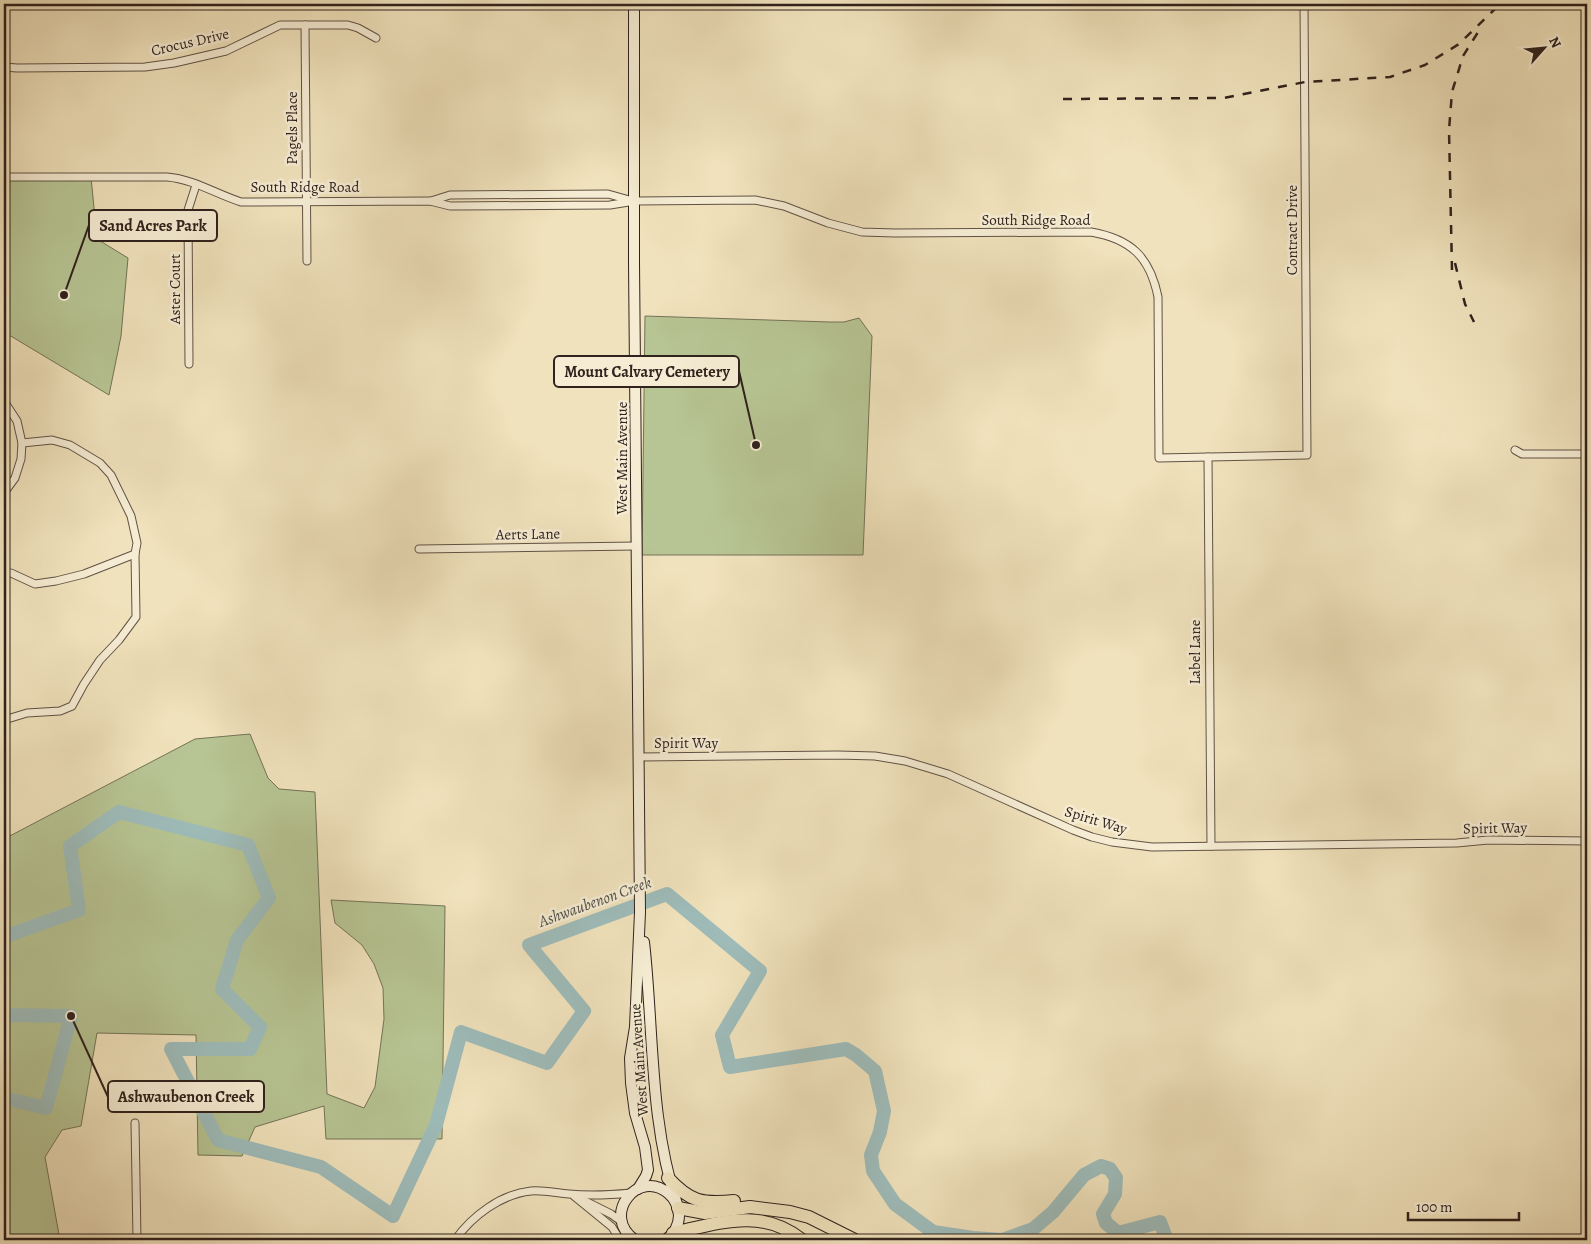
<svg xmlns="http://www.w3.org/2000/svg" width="1591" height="1244" font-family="Alegreya,serif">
  <rect width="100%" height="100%" fill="#f0e2bc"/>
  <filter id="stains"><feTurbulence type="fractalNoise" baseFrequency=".004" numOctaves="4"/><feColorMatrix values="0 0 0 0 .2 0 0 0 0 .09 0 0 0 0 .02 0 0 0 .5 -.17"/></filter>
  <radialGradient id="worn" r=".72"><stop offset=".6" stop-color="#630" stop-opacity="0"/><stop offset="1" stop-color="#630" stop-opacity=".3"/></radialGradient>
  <g fill="#b7c493" stroke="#747358">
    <path d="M91,177L97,239L128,258L121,336L109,395L4,332V180Z"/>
    <path d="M645,316L830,322H844L859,318L872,336L863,555H642Z"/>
    <path d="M250,734L268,778L279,789L315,792L327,1094L364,1108L375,1087L384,1019L383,988L374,964L362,945L335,923L331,900L445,906L442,1139H326L324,1106L255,1127L242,1156L198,1155L196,1035L97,1033L81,1126L62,1130L45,1157L60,1240H4V839L195,739Z"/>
  </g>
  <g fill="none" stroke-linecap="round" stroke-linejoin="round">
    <g stroke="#9ebcba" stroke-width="14">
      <path d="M4,937L79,910L70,846L119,812L248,845L269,898L237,940L222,989L260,1027L250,1049H171L218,1140L321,1167L393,1216L436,1125L461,1032L547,1063L584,1011L529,945L667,894L760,971L722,1035L730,1067L846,1049L856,1055L875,1071L884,1111L880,1132L871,1155L873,1171L895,1204L933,1232L973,1238L1002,1240L1033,1229L1053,1212L1084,1175L1101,1166L1110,1169L1116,1178L1115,1194L1103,1214L1106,1223L1118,1233L1160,1222L1167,1240"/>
      <path d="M4,1015L71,1016L46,1108L4,1098"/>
    </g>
    <g stroke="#605245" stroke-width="9">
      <g id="minor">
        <path d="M305,25L307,261"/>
        <path d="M4,67L17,68L145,67L174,63L226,51L280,25H348L358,28L376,38"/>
        <path d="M4,177H167C193,179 216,194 241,202L430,201L450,206L610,205L635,201L755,200L784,206L828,223L862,232L895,233L1091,232C1131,239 1150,257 1158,297L1159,458L1307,455L1304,4"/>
        <path d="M431,201L450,195L608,194L633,201"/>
        <path d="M189,364L188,210L196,185"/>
        <path d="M4,401L17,421L22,443L21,459L15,478L4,493"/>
        <path d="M1515,450L1522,454H1587"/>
        <path d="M1208,457L1211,846"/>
        <path d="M419,549L637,546"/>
        <path d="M11,573L35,584L56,581L84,574L135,554"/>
        <path d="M4,720L27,713L60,711L72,706L84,684L100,660L119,640L136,617L135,554L137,543L131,516L111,475L100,463L70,445L52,440L22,443"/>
        <path d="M639,757L838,755L875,756L905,761L948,774L1073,830L1092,837L1112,842L1152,847L1457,843L1488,840L1587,841"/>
        <path d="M135,1123L137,1240"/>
        <path d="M574,1196L612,1227L620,1240"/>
        <path d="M581,1199L611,1214L622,1222"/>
        <path d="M455,1240C472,1216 501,1194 531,1191C544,1190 556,1193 569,1194C590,1196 610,1195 631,1193"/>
      </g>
    </g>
    <g stroke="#30221d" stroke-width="12">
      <g id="secondary">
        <path d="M634,4V263L640,912L635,1027L630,1058L631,1083L635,1113L645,1147L648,1170L646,1176L638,1189"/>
        <path d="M644,942C654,1030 649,1120 677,1204"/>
        <path d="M635,1240C600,1216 638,1167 669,1194C675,1199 678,1207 679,1215C679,1225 674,1235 665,1240"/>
      </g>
    </g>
    <g stroke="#30221d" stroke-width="14">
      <g id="motorway">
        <path d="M668,1178C690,1202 702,1204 734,1201"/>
        <path d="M678,1208L705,1213L750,1207L790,1212L809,1217L855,1240"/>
        <path d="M673,1233C719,1223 762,1207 802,1240"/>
      </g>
    </g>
    <use href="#minor" stroke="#f5ecd3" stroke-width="7"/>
    <use href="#secondary" stroke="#f5ecd3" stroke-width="10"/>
    <use href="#motorway" stroke="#f0e2bc" stroke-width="12"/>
    <g stroke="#30221d" stroke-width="2.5" stroke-dasharray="9 9" stroke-linecap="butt">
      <path d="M1063,99L1224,98L1305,82L1390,77L1425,65L1459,44L1500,4"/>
      <path d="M1455,263L1465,304L1474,322"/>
      <path d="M1452,270L1449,130L1452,92L1463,56L1480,29"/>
    </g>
  </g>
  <g text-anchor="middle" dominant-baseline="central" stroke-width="5" stroke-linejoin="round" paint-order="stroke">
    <g font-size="15" fill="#30221d" stroke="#f5ecd3">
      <text transform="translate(190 42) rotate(-13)">Crocus Drive</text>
      <text transform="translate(292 128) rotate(-90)">Pagels Place</text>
      <text x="305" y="187">South Ridge Road</text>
      <text x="1036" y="220">South Ridge Road</text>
      <text transform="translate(1292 230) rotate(-90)">Contract Drive</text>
      <text transform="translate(175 289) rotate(-90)">Aster Court</text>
      <text transform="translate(622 458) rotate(-90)">West Main Avenue</text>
      <text transform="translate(528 534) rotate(-1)">Aerts Lane</text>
      <text transform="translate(1195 652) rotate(-90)">Label Lane</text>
      <text x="686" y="743">Spirit Way</text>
      <text transform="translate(1096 820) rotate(17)">Spirit Way</text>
      <text transform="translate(1495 828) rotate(-1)">Spirit Way</text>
      <text transform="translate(639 1060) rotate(-94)">West Main Avenue</text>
    </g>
    <g font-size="16" font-style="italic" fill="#51504c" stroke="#f5ecd3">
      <text transform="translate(595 902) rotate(-20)">Ashwaubenon Creek</text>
    </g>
  </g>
  <path fill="none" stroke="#30221d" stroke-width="2" d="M64 295L89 225M756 445L739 371M71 1016L108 1097"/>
  <g fill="#30221d" stroke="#f5ecd3" stroke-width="2">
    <circle cx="64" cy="295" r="5"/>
    <circle cx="756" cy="445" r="5"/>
    <circle cx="71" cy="1016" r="5"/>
  </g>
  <g fill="#f5ecd3" stroke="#30221d" stroke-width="2">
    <rect x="89" y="210" width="128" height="31" rx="5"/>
    <rect x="554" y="356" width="185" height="31" rx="5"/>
    <rect x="108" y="1081" width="156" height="31" rx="5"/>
  </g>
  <g font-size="16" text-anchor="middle" font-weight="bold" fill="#30221d">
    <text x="153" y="231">Sand Acres Park</text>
    <text x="647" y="377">Mount Calvary Cemetery</text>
    <text x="186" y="1102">Ashwaubenon Creek</text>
  </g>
  <rect width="1591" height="1244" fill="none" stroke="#f0e2bc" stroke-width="20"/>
  <rect x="5" y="5" width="1581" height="1234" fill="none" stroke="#30221d" stroke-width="2.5"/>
  <rect x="10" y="10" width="1571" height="1224" fill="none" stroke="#30221d"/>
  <g transform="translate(1544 48) rotate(63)" stroke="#f5ecd3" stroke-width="4" paint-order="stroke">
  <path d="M0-4L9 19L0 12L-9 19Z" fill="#30221d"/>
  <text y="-8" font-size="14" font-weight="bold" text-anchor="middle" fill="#30221d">N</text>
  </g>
  <path d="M1408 1212v8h111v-8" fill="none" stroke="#30221d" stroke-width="2.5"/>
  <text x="1416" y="1212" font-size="15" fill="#30221d" stroke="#f5ecd3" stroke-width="4" paint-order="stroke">100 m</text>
  <rect width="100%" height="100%" filter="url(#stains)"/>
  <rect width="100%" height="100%" fill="url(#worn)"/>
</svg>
